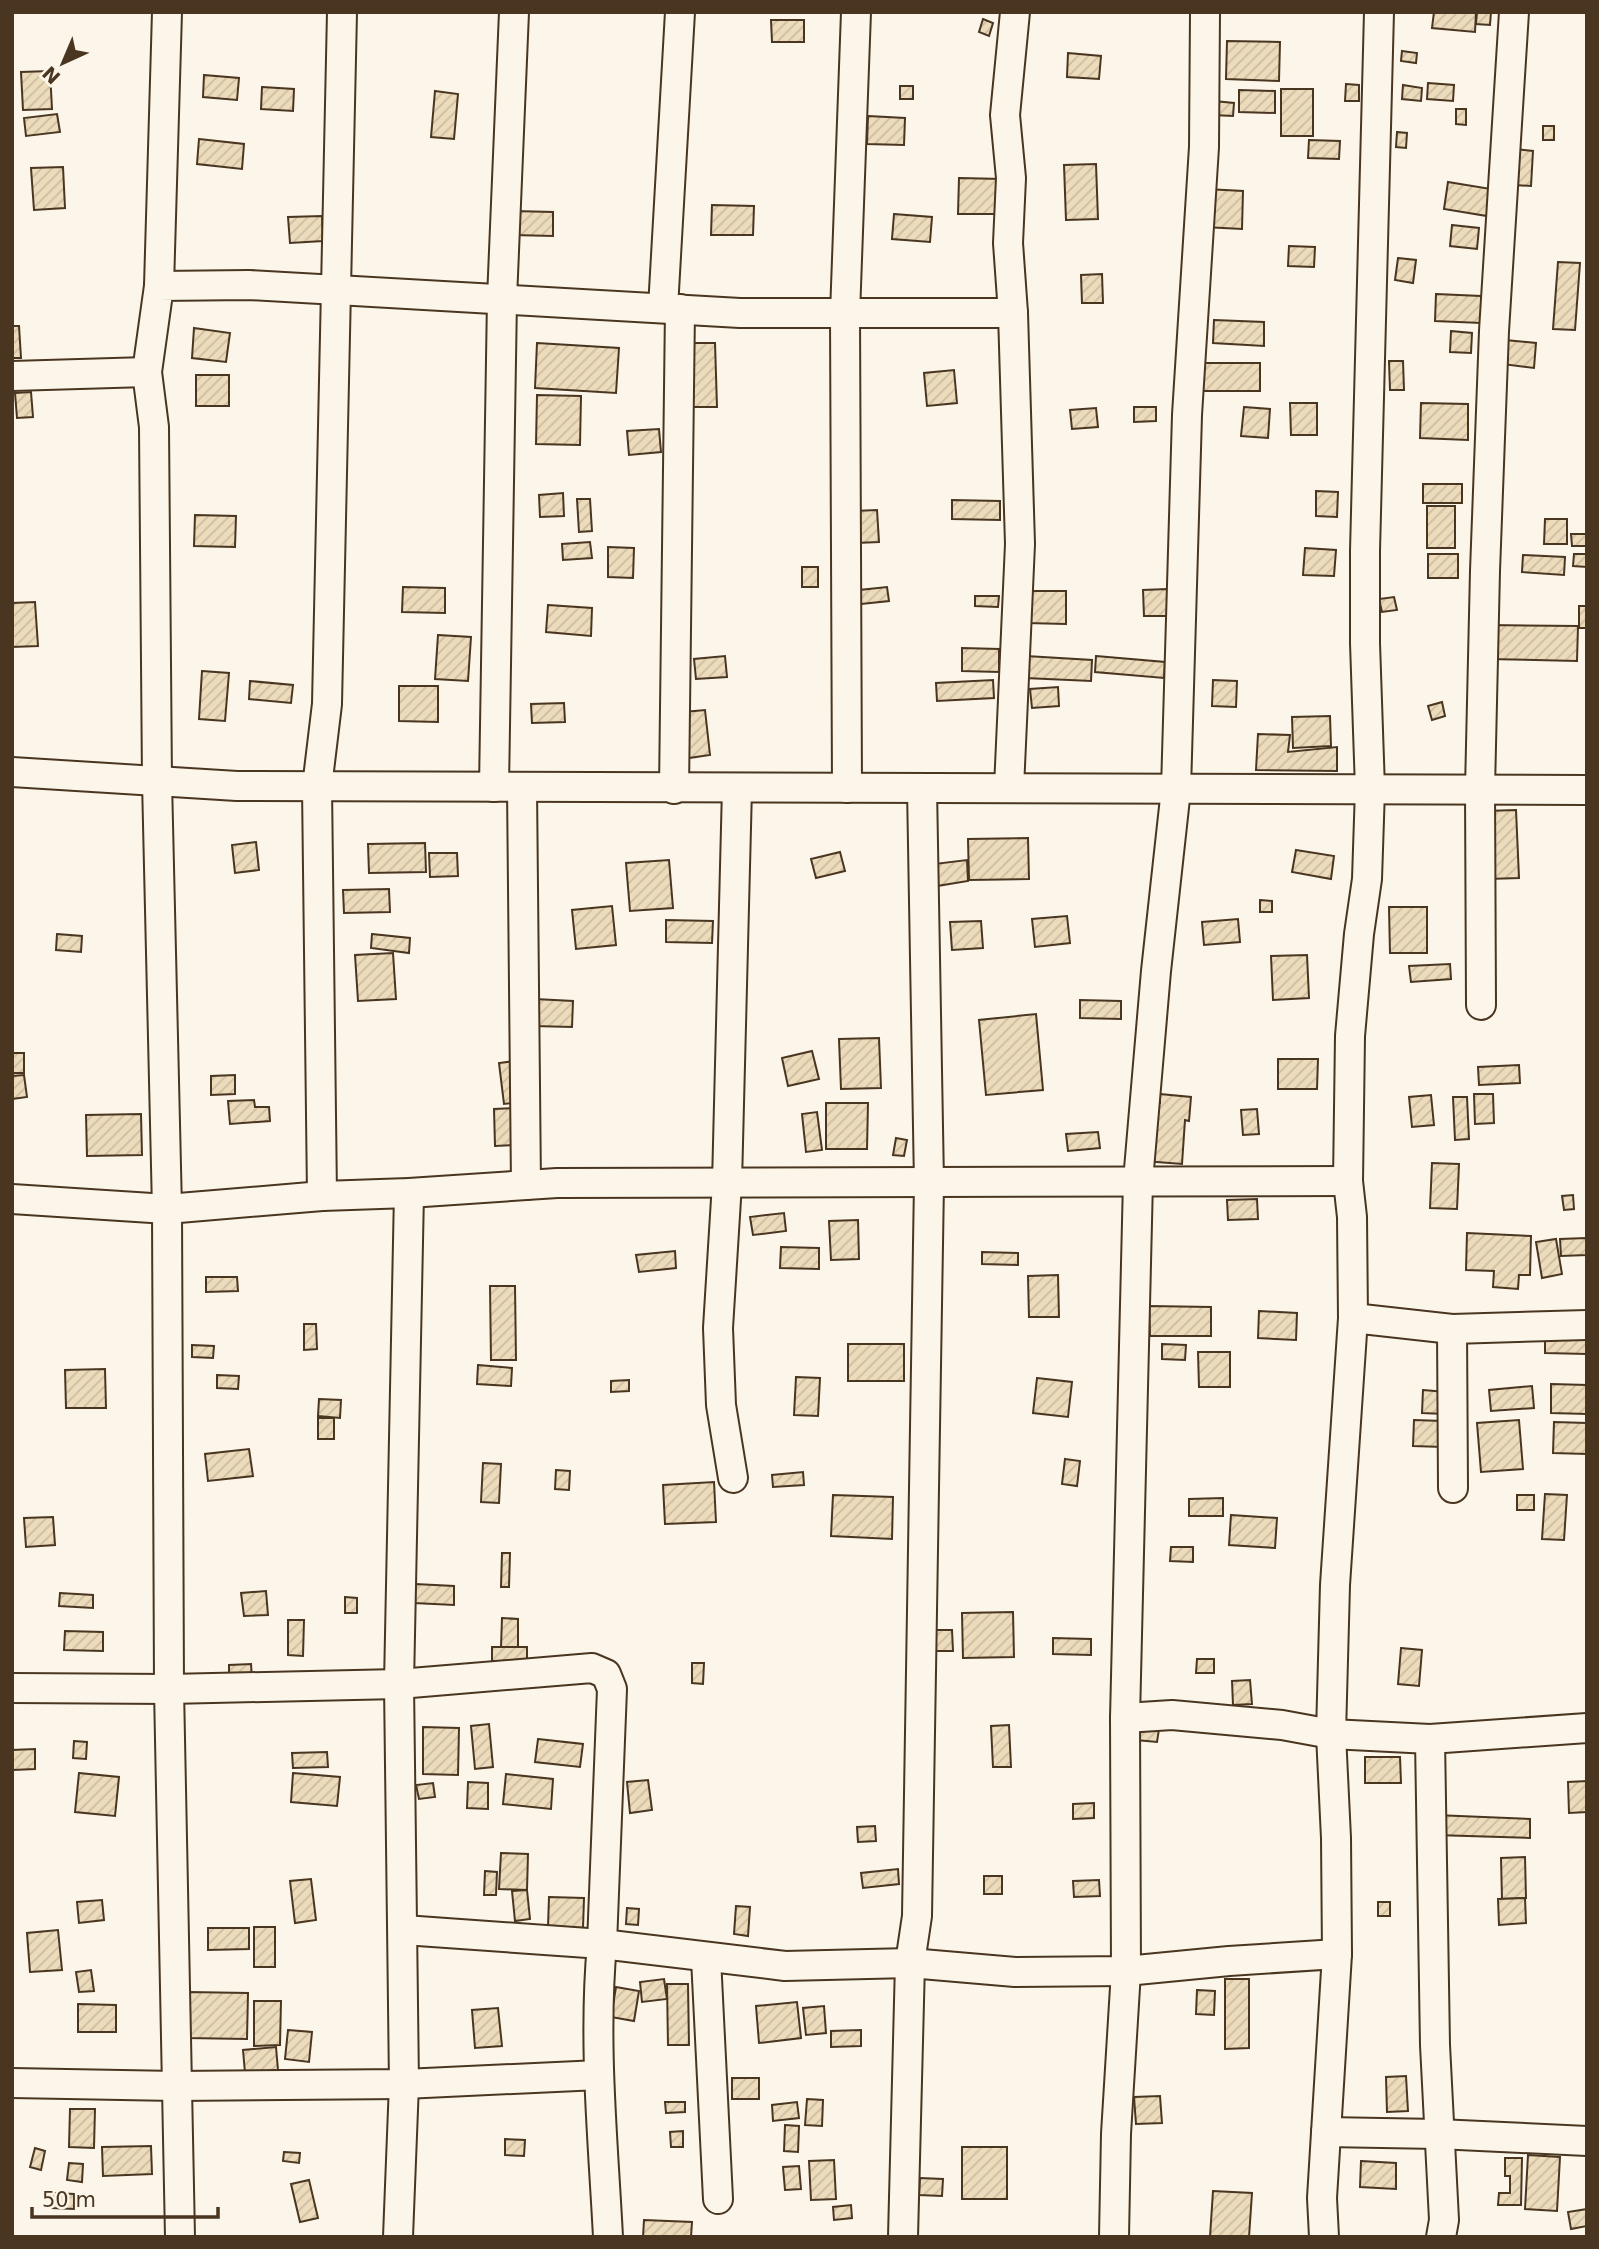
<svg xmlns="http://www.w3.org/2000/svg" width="1599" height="2249" font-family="'DejaVu Sans',sans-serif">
  <defs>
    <pattern id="building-hatch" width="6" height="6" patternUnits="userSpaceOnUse" patternTransform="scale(1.75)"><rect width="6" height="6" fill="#ecdcbc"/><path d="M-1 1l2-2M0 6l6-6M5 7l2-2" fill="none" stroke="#ccbda1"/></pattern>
  </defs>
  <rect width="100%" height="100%" fill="#fbf6e9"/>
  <g fill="url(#building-hatch)" stroke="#4a3520" stroke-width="2">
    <path d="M1434,12H1476L1475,32L1432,28Z"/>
    <path d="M1477,12H1491L1490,25L1476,24Z"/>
    <path d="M983,19L993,23L989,36L979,32Z"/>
    <path d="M771,20H804V42H772Z"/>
    <path d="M1227,41L1280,42L1279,81L1226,79Z"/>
    <path d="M1402,51L1417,53L1416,63L1401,61Z"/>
    <path d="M1068,53L1101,56L1099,79L1067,77Z"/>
    <path d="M50,71L52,109L23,110L21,72Z"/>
    <path d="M204,75L239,78L237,100L203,97Z"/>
    <path d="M1428,83L1454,85L1453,101L1427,99Z"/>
    <path d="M1346,84L1359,85V101H1345Z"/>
    <path d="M1403,85L1422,88L1421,101L1402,99Z"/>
    <rect x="900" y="86" width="13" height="13"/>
    <path d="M262,87L294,89L293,111L261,109Z"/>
    <rect x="1281" y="89" width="32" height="47"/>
    <path d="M1239,90L1275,91V113L1239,112Z"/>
    <path d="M435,91L458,94L454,139L431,137Z"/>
    <path d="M1214,101L1234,103L1233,116L1213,115Z"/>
    <path d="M1456,109H1466V125L1456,124Z"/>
    <path d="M57,114L60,132L26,136L24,118Z"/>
    <path d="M868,116L905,118L904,145L867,144Z"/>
    <rect x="1543" y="126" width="11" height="14"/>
    <path d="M1397,132L1407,133L1406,148L1396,147Z"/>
    <path d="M199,139L244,144L242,169L197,164Z"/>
    <path d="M1309,140L1340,141L1339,159L1308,158Z"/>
    <path d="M1516,149L1533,151L1531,186L1514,185Z"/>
    <path d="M1096,164L1098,219L1066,220L1064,165Z"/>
    <path d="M63,167L65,208L34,210L31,168Z"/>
    <path d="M959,178L1002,179L1001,214H958Z"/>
    <path d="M1448,182L1491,189L1487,216L1444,209Z"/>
    <path d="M1206,189L1243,191L1242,229L1204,227Z"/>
    <path d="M712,205L754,206L753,235H711Z"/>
    <path d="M513,211L553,212V236L513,235Z"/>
    <path d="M894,214L932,217L930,242L892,239Z"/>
    <path d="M322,216L323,241L290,243L288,217Z"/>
    <path d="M1452,225L1479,228L1477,249L1450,246Z"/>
    <path d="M1289,246L1315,247L1314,267L1288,266Z"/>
    <path d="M1398,258L1416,260L1413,283L1395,280Z"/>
    <path d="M1558,262L1580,263L1575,330L1553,329Z"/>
    <path d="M1102,274L1103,303H1082L1081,275Z"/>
    <path d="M1436,294L1481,296V323L1435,321Z"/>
    <path d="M1214,320L1264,322V346L1213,343Z"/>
    <path d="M12,326H19L21,358H12Z"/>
    <path d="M194,328L230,333L226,362L192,358Z"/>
    <path d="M1451,331L1472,333L1471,353L1450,352Z"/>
    <path d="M1505,340L1536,343L1534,368L1502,364Z"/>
    <path d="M537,343L619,348L616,393L535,388Z"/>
    <path d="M684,343H715L717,407H686Z"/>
    <path d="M1389,361H1403L1404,390H1390Z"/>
    <rect x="1203" y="363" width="57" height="28"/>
    <path d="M954,370L957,403L927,406L924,373Z"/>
    <rect x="196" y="375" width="33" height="31"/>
    <path d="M31,392L33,417L17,418L15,393Z"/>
    <path d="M537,395L581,396L580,445L536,444Z"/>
    <path d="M1290,403H1317V435H1291Z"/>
    <path d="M1421,403L1468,404V440L1420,438Z"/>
    <path d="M1134,407H1156V421L1134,422Z"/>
    <path d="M1244,407L1270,409L1268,438L1241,436Z"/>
    <path d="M1096,408L1098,427L1072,429L1070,410Z"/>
    <path d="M659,429L661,452L629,455L627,431Z"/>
    <rect x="1423" y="484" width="39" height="19"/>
    <path d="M1316,491L1338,492L1337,517L1316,516Z"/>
    <path d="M563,493L564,516L540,517L539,495Z"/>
    <path d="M577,499H590L592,531L579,532Z"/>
    <path d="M952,500L1000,501V520L952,519Z"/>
    <rect x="1427" y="506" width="28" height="42"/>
    <path d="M877,510L879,542L856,543L854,511Z"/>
    <path d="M195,515L236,516L235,547L194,546Z"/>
    <path d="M1545,519H1567V544H1544Z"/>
    <path d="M1571,534H1587V546H1572Z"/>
    <path d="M590,542L592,558L563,560L562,544Z"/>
    <path d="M608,547L634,548L633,578L608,577Z"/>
    <path d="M1305,548L1336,550L1334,576L1303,575Z"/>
    <rect x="1428" y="554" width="30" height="24"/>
    <path d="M1574,554H1587V567L1573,566Z"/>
    <path d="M1523,555L1565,557L1564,575L1522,572Z"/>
    <rect x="802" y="567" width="16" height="20"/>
    <path d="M403,587L445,588V613L402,612Z"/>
    <path d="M887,587L889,601L852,605L850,591Z"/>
    <path d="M1167,589V616H1144L1143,590Z"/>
    <path d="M1026,591H1066V624L1026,623Z"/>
    <path d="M975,596H999L998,607L975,606Z"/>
    <path d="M1394,597L1397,610L1382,612L1379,599Z"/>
    <path d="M35,602L38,646L12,647V603Z"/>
    <path d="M548,605L592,608L591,636L546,632Z"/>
    <rect x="1579" y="606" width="8" height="22"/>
    <path d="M1488,625L1578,626L1577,661L1488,659Z"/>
    <path d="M438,635L471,637L468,681L435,679Z"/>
    <path d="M962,648L999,649V672L962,671Z"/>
    <path d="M725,656L727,677L696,679L694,659Z"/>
    <path d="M1026,656L1092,660L1091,681L1025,678Z"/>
    <path d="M1096,656L1165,662L1164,678L1095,672Z"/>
    <path d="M202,671L229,673L225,721L199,719Z"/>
    <path d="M993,680L994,698L937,701L936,683Z"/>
    <path d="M1213,680L1237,681L1236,707L1212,706Z"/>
    <path d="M250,681L293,685L291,703L249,699Z"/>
    <path d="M399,686H438V722L399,721Z"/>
    <path d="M1058,687L1059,706L1032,708L1030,689Z"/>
    <path d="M1442,702L1445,716L1432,720L1428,706Z"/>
    <path d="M564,703L565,722L532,723L531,704Z"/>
    <path d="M705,710L710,755L689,758L684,712Z"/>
    <path d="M1330,716L1331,746L1293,748L1292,717Z"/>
    <path d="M1258,734L1290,735L1288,752L1337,747V771L1256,770Z"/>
    <path d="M1516,810L1519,878L1488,879L1485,811Z"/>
    <path d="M1028,838L1029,879L969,880L968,839Z"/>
    <path d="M256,842L259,870L235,873L232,845Z"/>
    <path d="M425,843L426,872L369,873L368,844Z"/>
    <path d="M1296,850L1334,856L1331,879L1292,872Z"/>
    <path d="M840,852L845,871L816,878L811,859Z"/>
    <path d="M429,853H457L458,876L430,877Z"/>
    <path d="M669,860L673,908L630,911L626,863Z"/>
    <path d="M967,860L968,881L937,886L934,864Z"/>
    <path d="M389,889L390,912L344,913L343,890Z"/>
    <path d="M1260,900L1272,901V912H1260Z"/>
    <path d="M612,906L616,945L576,949L572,910Z"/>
    <path d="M1389,907H1427V953H1390Z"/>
    <path d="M1067,916L1070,943L1035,947L1032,919Z"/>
    <path d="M1238,919L1240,942L1204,945L1202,922Z"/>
    <path d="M666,920L713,921L712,943L666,942Z"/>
    <path d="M981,921L983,948L952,950L950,922Z"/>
    <path d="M57,934L82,936L81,952L56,950Z"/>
    <path d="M372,934L410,938L409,953L371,948Z"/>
    <path d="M393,953L396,999L358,1001L355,955Z"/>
    <path d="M1307,955L1309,998L1273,1000L1271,956Z"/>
    <path d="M1450,964L1451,979L1411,982L1409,966Z"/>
    <path d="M535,999L573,1001L572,1027L534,1026Z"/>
    <path d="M1080,1000L1121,1001V1019L1080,1018Z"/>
    <path d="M1036,1014L1043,1090L986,1095L979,1020Z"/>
    <path d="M879,1038L881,1088L841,1089L839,1039Z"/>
    <path d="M812,1051L819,1079L788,1086L782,1058Z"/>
    <rect x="12" y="1053" width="12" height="20"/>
    <path d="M1278,1059H1318L1317,1089H1278Z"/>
    <path d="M515,1061L521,1102L504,1104L499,1063Z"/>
    <path d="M1519,1065L1520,1083L1479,1085L1478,1067Z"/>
    <path d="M24,1075L27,1097L12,1099V1076Z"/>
    <path d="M235,1075V1094L211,1095V1076Z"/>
    <path d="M1160,1094L1191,1097L1189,1121L1185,1120L1182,1164L1144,1161L1148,1102L1160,1103Z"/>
    <path d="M1474,1094H1493L1494,1123L1475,1124Z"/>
    <path d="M1431,1095L1434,1125L1412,1127L1409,1097Z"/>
    <path d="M1453,1097H1467L1469,1139L1455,1140Z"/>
    <path d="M254,1100L255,1107H269L270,1121L230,1124L228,1101Z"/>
    <path d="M826,1103H868L867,1149H826Z"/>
    <path d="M514,1108L515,1145L495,1146L494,1109Z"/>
    <path d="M1257,1109L1259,1134L1243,1135L1241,1110Z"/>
    <path d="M817,1112L822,1150L806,1152L802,1114Z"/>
    <path d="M141,1114L142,1155L87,1156L86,1115Z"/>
    <path d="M1098,1132L1100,1148L1068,1151L1066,1134Z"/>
    <path d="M896,1138L907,1140L904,1156L893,1155Z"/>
    <path d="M1432,1163L1459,1164L1457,1209L1430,1208Z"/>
    <path d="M1573,1195L1574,1209L1564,1210L1562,1196Z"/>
    <path d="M1257,1199L1258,1219L1228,1220L1227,1200Z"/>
    <path d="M784,1213L786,1231L753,1235L750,1217Z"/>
    <path d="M858,1220L859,1259L831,1260L829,1221Z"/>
    <path d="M1467,1233L1531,1236L1530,1275H1519L1518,1289L1493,1287L1494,1271L1466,1270Z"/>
    <path d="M1586,1238L1587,1255L1561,1256L1560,1239Z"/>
    <path d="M1556,1239L1562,1274L1542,1278L1536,1242Z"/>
    <path d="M781,1247L819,1248V1269L780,1268Z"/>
    <path d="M675,1251L676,1268L639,1272L636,1255Z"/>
    <path d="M982,1252L1018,1253V1265L982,1264Z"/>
    <path d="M1058,1275L1059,1317H1029L1028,1276Z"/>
    <path d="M206,1277H237L238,1291L206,1292Z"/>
    <path d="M490,1286H515L516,1360H491Z"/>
    <path d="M1149,1306L1211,1307V1336H1150Z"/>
    <path d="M1259,1311L1297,1313L1296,1340L1258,1338Z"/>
    <path d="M304,1324H316L317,1349L304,1350Z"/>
    <path d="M1545,1328L1587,1329V1354L1545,1353Z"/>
    <rect x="848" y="1344" width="56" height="37"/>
    <path d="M1162,1344L1186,1345L1185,1360L1162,1359Z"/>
    <path d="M192,1345L214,1346L213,1358L192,1357Z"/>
    <path d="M1198,1352H1230V1387H1199Z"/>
    <path d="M478,1365L512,1368L511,1386L477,1384Z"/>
    <path d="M105,1369L106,1408H66L65,1370Z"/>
    <path d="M217,1375L239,1376L238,1389L217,1388Z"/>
    <path d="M796,1377L820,1378L818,1416L794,1415Z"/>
    <path d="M1037,1378L1072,1382L1068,1417L1033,1413Z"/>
    <path d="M629,1380V1391L611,1392V1381Z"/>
    <path d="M1551,1384L1587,1385V1414L1551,1413Z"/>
    <path d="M1532,1386L1534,1408L1491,1411L1489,1390Z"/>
    <path d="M1423,1390L1446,1392L1445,1414L1422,1413Z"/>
    <path d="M319,1399L341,1400L340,1418L318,1416Z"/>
    <rect x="318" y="1418" width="16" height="21"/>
    <path d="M1414,1420L1443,1421V1447L1413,1446Z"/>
    <path d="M1519,1420L1523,1469L1481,1472L1477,1423Z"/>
    <path d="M1554,1422L1587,1423V1454L1553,1453Z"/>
    <path d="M249,1449L253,1476L208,1481L205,1454Z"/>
    <path d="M1065,1459L1080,1461L1077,1486L1062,1484Z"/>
    <path d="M483,1463L501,1464L499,1503L481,1502Z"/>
    <path d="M556,1470L570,1471L569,1490L555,1489Z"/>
    <path d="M803,1472L804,1485L773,1487L772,1475Z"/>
    <path d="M714,1482L716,1522L665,1524L663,1485Z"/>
    <path d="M1545,1494L1567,1495L1564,1540L1542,1539Z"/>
    <path d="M833,1495L893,1497L892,1539L831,1536Z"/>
    <rect x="1517" y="1495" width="17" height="15"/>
    <path d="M1223,1498V1516H1189V1499Z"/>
    <path d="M1231,1515L1277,1518L1275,1548L1229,1545Z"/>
    <path d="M53,1517L55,1545L26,1547L24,1518Z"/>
    <path d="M1171,1547H1193V1562L1170,1561Z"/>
    <path d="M502,1553H510L509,1587H501Z"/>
    <path d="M415,1584L454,1586V1605L414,1603Z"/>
    <path d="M266,1591L268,1615L244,1616L241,1593Z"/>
    <path d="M60,1593L93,1595V1608L59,1606Z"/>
    <path d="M345,1597L357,1598V1613H345Z"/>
    <path d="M1013,1612L1014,1657L963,1658L962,1613Z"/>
    <path d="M502,1618L518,1619V1647H501Z"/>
    <path d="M288,1620H304L303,1656L288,1655Z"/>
    <path d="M935,1630H952L953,1651H935Z"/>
    <path d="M65,1631L103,1632V1651L64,1650Z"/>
    <path d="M1053,1638L1091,1639V1655L1053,1654Z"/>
    <rect x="492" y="1647" width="35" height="14"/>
    <path d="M1401,1648L1422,1650L1419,1686L1398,1684Z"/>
    <path d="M1197,1659H1214V1673H1196Z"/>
    <path d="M692,1663H704L703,1684L692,1683Z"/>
    <path d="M251,1664L252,1678L229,1679V1665Z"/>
    <path d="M1250,1680L1252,1704L1233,1705L1232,1681Z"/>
    <path d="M489,1724L493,1767L475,1769L471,1726Z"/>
    <path d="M1009,1725L1011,1767H993L991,1726Z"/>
    <path d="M1137,1726L1159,1729L1157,1742L1136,1740Z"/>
    <path d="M423,1727L459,1728L458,1775L423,1774Z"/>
    <path d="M538,1739L583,1744L580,1767L535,1762Z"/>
    <path d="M74,1741L87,1742L86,1759L73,1758Z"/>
    <path d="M35,1749V1769L13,1770L12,1750Z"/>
    <path d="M327,1752L328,1767L293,1768L292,1753Z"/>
    <path d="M1365,1757H1400L1401,1783H1365Z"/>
    <path d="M79,1773L119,1777L115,1816L75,1812Z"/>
    <path d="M293,1773L340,1777L337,1806L291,1802Z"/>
    <path d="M506,1774L553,1779L551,1809L503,1804Z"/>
    <path d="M648,1780L652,1810L630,1813L627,1782Z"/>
    <path d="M1587,1781V1812L1569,1813L1568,1782Z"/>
    <path d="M468,1782L488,1783V1809L467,1808Z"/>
    <path d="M433,1783L435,1797L419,1799L416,1785Z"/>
    <path d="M1094,1803V1818L1073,1819V1804Z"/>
    <path d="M1435,1815L1530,1819V1838L1435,1835Z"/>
    <path d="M875,1826L876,1841L858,1842L857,1827Z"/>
    <path d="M501,1853L528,1854L527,1890L499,1889Z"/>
    <path d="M1525,1857L1526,1898L1502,1899L1501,1858Z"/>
    <path d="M898,1869L899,1884L863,1888L861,1873Z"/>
    <path d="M485,1871L497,1872L496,1895H484Z"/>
    <rect x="984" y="1876" width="18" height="18"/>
    <path d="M311,1879L316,1920L295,1923L290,1881Z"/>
    <path d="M1099,1880L1100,1896L1074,1897L1073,1881Z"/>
    <path d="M527,1890L530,1919L515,1921L512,1891Z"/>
    <path d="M549,1897L584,1898L583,1928L548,1927Z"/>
    <path d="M1525,1898L1526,1923L1499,1925L1498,1899Z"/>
    <path d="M102,1900L104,1920L79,1923L77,1902Z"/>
    <rect x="1378" y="1902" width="12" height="14"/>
    <path d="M736,1906L750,1907L748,1936L734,1934Z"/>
    <path d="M627,1908L639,1909L638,1925L626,1924Z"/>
    <rect x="254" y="1927" width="21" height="40"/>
    <path d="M208,1928H249V1949L208,1950Z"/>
    <path d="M58,1930L62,1970L30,1972L27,1933Z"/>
    <path d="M91,1970L94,1991L79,1992L76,1972Z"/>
    <path d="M664,1979L667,1999L642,2002L640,1982Z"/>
    <path d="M1225,1979H1249V2048L1225,2049Z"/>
    <path d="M667,1984H688L689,2045H668Z"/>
    <path d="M616,1987L639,1991L634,2021L611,2017Z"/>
    <path d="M1197,1990L1215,1991L1214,2015L1196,2014Z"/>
    <path d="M188,1992L248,1993L247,2039L187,2038Z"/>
    <path d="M254,2001H281L280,2045L254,2046Z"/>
    <path d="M797,2002L801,2038L759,2043L756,2006Z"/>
    <path d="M78,2004L116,2005V2032H78Z"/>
    <path d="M824,2006L826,2033L806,2035L803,2008Z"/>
    <path d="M498,2008L502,2046L475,2048L472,2010Z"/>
    <path d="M288,2030L312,2032L309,2062L285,2059Z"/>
    <path d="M861,2030V2046L831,2047V2031Z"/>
    <path d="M276,2047L278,2070L245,2073L243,2050Z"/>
    <path d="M1406,2076L1408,2111L1387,2112L1386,2077Z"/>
    <rect x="732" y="2078" width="27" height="21"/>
    <path d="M1160,2096L1162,2123L1136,2124L1134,2097Z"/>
    <path d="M807,2099L823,2100L822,2126L805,2125Z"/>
    <path d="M665,2102H685V2112L666,2113Z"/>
    <path d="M797,2102L799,2118L773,2121L772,2105Z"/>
    <path d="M70,2109H95L94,2148L69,2147Z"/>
    <path d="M785,2125L799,2126L798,2152L784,2151Z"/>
    <path d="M683,2131V2147H671L670,2132Z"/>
    <path d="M505,2139L525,2140L524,2156L505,2155Z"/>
    <path d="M151,2146L152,2174L103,2176L102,2147Z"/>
    <rect x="962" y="2147" width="45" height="52"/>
    <path d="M35,2148L45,2151L41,2170L30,2167Z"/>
    <path d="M284,2152L300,2153L299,2163L283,2161Z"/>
    <path d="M1528,2155L1560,2157L1557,2211L1525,2209Z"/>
    <path d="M1505,2158H1522L1521,2205H1498L1499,2193H1510V2176H1505Z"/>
    <path d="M834,2160L836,2199L811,2200L809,2161Z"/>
    <path d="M1361,2161L1396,2163V2189L1360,2187Z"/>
    <path d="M69,2163L83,2164L82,2182L67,2180Z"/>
    <path d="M799,2166L801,2189L785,2190L783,2167Z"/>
    <path d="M920,2178L943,2179L942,2196L919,2195Z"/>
    <path d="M309,2180L318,2218L300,2222L291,2184Z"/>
    <path d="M1213,2191L1252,2193L1249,2237H1210Z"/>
    <path d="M53,2193L74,2194V2209L52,2208Z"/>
    <path d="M851,2205L852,2218L834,2220L833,2207Z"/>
    <path d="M1587,2209V2226L1571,2229L1568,2212Z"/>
    <path d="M644,2220L692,2222L691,2237H643Z"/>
  </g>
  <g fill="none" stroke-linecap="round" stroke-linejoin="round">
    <g stroke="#4a3520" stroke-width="32">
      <g id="minor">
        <path d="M159,286L167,12"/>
        <path d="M663,308L680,12"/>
        <path d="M12,376L147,372"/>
        <path d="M12,772L237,786L1587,790"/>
        <path d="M494,787L502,299L514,12"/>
        <path d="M522,788L526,1185"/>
        <path d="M847,788L845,314L856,12"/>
        <path d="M1009,788L1020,544L1013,313L1008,243L1011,178L1005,115L1015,12"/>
        <path d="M674,789L680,309"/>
        <path d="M1481,1005L1480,789L1485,571L1494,331L1514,12"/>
        <path d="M322,1196L317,787L327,704L342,12"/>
        <path d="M12,1199L167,1209L322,1196L409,1193L557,1183L1348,1181"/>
        <path d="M1353,1318L1452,1329L1587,1325"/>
        <path d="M1452,1329L1453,1488"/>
        <path d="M733,1478L721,1405L718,1328L727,1183L737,788"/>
        <path d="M12,1688L169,1689L399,1684L592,1668L606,1674L612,1689L602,1944C593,2041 603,2140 608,2237"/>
        <path d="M1125,1718L1172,1715L1282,1725L1331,1734L1430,1739L1587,1728"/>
        <path d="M1430,1739L1435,2045L1444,2220L1441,2237"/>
        <path d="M404,1930L602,1944L785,1966L910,1963L1015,1972L1126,1971L1229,1961L1337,1954"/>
        <path d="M706,1958L718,2199"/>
        <path d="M12,2083L176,2086L404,2084L599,2075"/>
        <path d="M1326,2132L1438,2134L1587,2141"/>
        <path d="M180,2237L169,1689L167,1209L157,781L154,427L147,372L159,286L249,285L740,313H1013"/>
        <path d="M398,2237L404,2084L399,1684L409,1193"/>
        <path d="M903,2237L910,1963L917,1916L929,1183L922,788"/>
        <path d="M1114,2237L1116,2134L1126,1971L1125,1718L1138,1181L1156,971L1176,789L1187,415L1204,147L1205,12"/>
        <path d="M1324,2237L1322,2198L1337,1954L1336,1838L1331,1734L1335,1585L1353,1318L1352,1217L1348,1181L1350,1036L1359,934L1367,879L1370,789L1365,643V551L1379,12"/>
      </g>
    </g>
    <use href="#minor" stroke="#fbf6e9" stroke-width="28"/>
  </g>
  <rect width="1599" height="2249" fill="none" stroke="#4a3520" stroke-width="28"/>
  <g transform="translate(63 63) rotate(224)" stroke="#fbf6e9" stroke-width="5" paint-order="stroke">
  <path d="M0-5L12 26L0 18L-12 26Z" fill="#4a3520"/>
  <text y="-10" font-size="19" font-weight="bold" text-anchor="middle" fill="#4a3520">N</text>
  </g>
  <path d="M32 2207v10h186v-10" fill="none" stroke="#4a3520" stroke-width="3.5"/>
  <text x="42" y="2207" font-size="21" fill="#4a3520" stroke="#fbf6e9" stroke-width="5" paint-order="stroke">50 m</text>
</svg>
